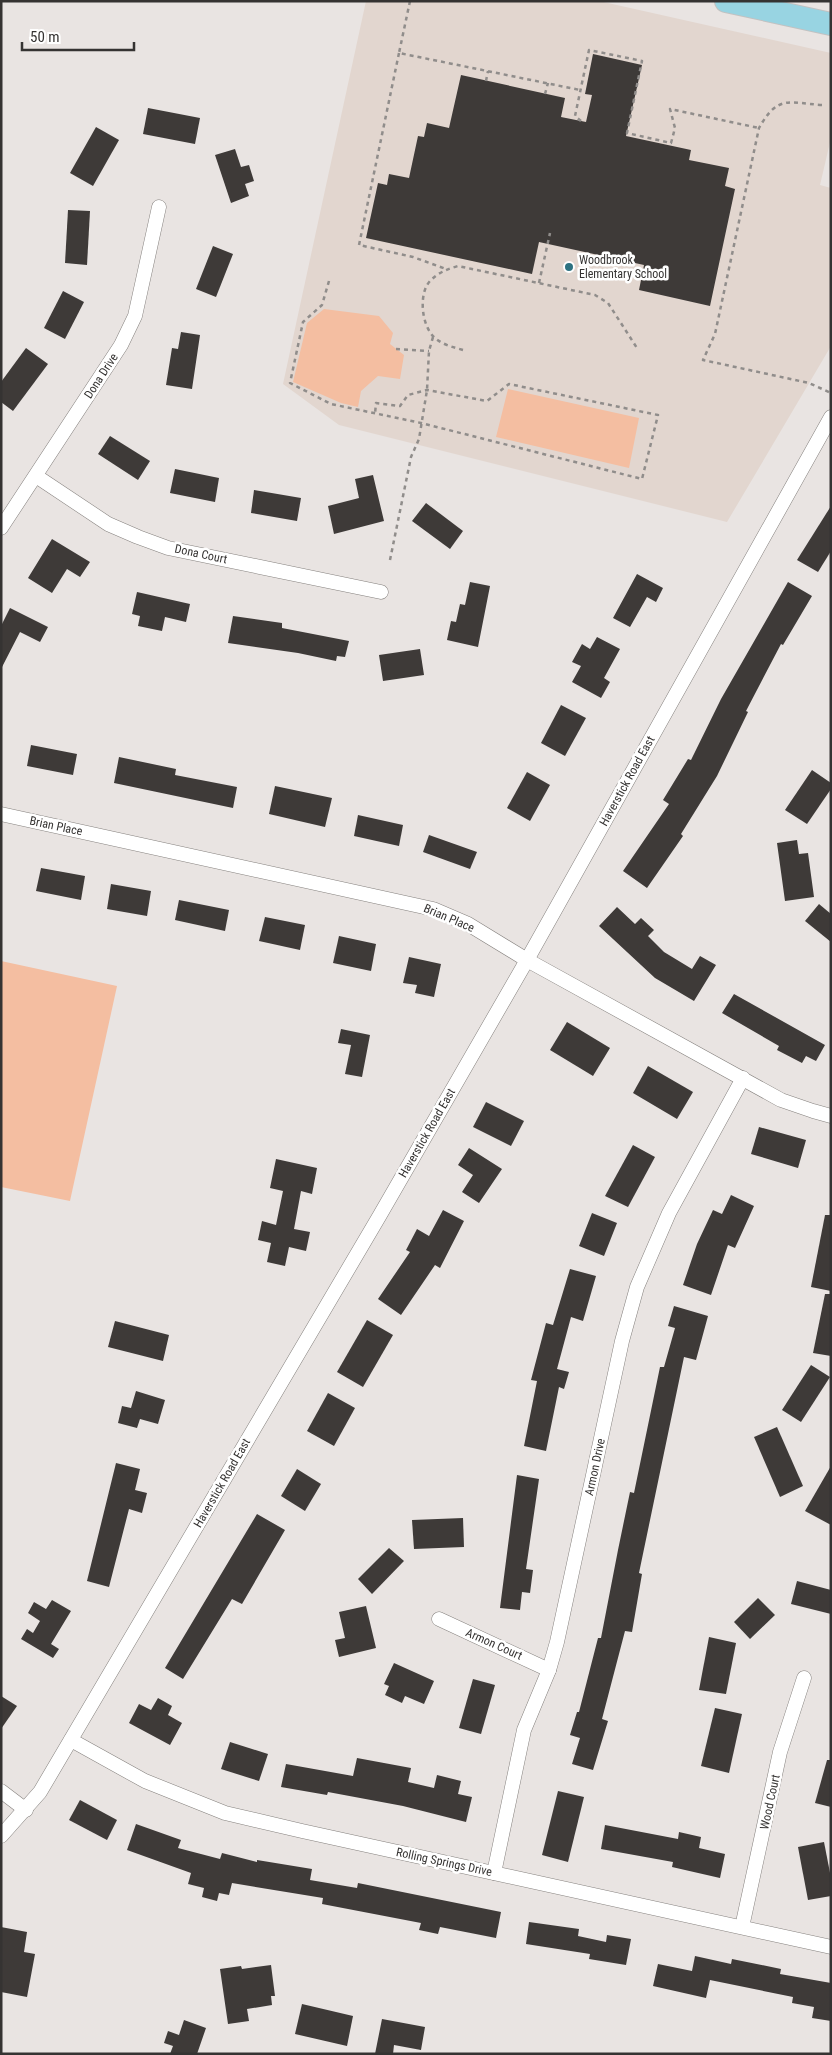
<svg xmlns="http://www.w3.org/2000/svg" width="832" height="2055" font-family="'Roboto Condensed',sans-serif">
  <rect width="100%" height="100%" fill="#e9e4e2"/>
  <path fill="#e2d6cf" d="M366,1H599L831,53V138L820,185L831,188V346L727,522L339,425L283,384Z"/>
  <g fill="#f4bea1">
    <path d="M324,309L379,316L393,333L390,344L404,355L400,379L378,376L361,391L358,407L341,403L293,382L307,323Z"/>
    <path d="M508,389L639,418L629,468L496,437Z"/>
    <path d="M1,961L117,986L70,1201L1,1187Z"/>
  </g>
  <g fill="#3e3a38">
    <path d="M593,54L642,65L626,136L691,150L689,160L729,168L725,186L735,189L710,306L639,290L644,265L539,242L532,274L366,238L378,183L387,185L389,174L409,178L418,136L424,137L427,123L449,128L461,75L565,98L561,117L586,122L592,95L585,94Z"/>
    <path d="M148,108L200,118L195,144L143,134Z"/>
    <path d="M96,127L119,140L93,186L70,173Z"/>
    <path d="M235,149L241,167L249,165L254,181L245,184L249,196L231,203L215,155Z"/>
    <path d="M68,210L90,211L87,265L65,263Z"/>
    <path d="M213,246L233,254L216,297L196,289Z"/>
    <path d="M63,291L84,302L65,339L44,328Z"/>
    <path d="M181,332L200,335L192,389L166,385L172,348L178,349Z"/>
    <path d="M26,348L48,364L13,411L1,402V382Z"/>
    <path d="M110,436L150,461L138,480L98,454Z"/>
    <path d="M175,469L219,478L215,502L170,493Z"/>
    <path d="M373,475L384,521L334,534L328,506L359,498L355,479Z"/>
    <path d="M254,490L301,498L297,521L251,513Z"/>
    <path d="M426,503L463,531L450,549L412,521Z"/>
    <path d="M831,506V551L818,572L797,560Z"/>
    <path d="M52,539L90,562L80,577L67,569L52,593L28,578Z"/>
    <path d="M637,574L663,588L656,602L647,597L630,627L613,618Z"/>
    <path d="M470,582L490,586L478,647L447,640L451,621L456,622L460,604L465,605Z"/>
    <path d="M788,582L812,596L783,645L781,644L746,711L748,712L717,776L681,834L683,836L647,888L623,871L669,804L663,800L688,759L691,760L721,699Z"/>
    <path d="M137,592L190,604L186,622L165,617L162,631L138,626L140,616L132,614Z"/>
    <path d="M10,608L48,627L40,642L20,632L1,669V626Z"/>
    <path d="M233,616L282,623V628L349,641L345,657L337,656L336,661L298,653L228,643Z"/>
    <path d="M597,637L620,649L604,678L610,682L601,698L572,682L581,666L572,662L582,644L590,649Z"/>
    <path d="M420,649L424,675L383,681L379,655Z"/>
    <path d="M561,705L586,718L565,756L541,743Z"/>
    <path d="M31,745L77,754L73,775L27,766Z"/>
    <path d="M119,757L176,769L175,775L237,787L233,808L114,783Z"/>
    <path d="M812,770L831,783V789L807,824L785,810Z"/>
    <path d="M527,772L550,785L530,821L507,808Z"/>
    <path d="M275,786L332,798L325,827L269,814Z"/>
    <path d="M358,815L403,825L399,846L354,836Z"/>
    <path d="M429,835L477,852L470,869L423,852Z"/>
    <path d="M797,840L799,854L808,853L814,897L785,901L777,843Z"/>
    <path d="M41,868L85,876L81,900L36,891Z"/>
    <path d="M111,884L151,891L147,916L107,909Z"/>
    <path d="M179,900L229,910L225,931L175,920Z"/>
    <path d="M819,904L831,914V942L805,921Z"/>
    <path d="M617,907L635,924L641,918L654,930L648,936L664,952L692,969L700,956L716,965L694,1001L655,978L599,926Z"/>
    <path d="M265,917L305,925L300,950L259,941Z"/>
    <path d="M339,936L376,944L371,971L333,963Z"/>
    <path d="M409,957L441,964L434,997L415,993L417,985L403,983Z"/>
    <path d="M734,994L825,1045L816,1061L806,1056L802,1063L777,1050L779,1046L722,1013Z"/>
    <path d="M567,1022L610,1048L593,1076L550,1050Z"/>
    <path d="M341,1029L370,1035L362,1077L345,1074L351,1045L338,1043Z"/>
    <path d="M648,1066L693,1092L677,1119L633,1093Z"/>
    <path d="M486,1102L524,1121L511,1146L473,1127Z"/>
    <path d="M759,1127L806,1140L798,1168L751,1154Z"/>
    <path d="M633,1145L655,1157L628,1207L605,1196Z"/>
    <path d="M469,1148L502,1169L479,1203L462,1192L473,1175L458,1165Z"/>
    <path d="M276,1159L317,1168L312,1194L301,1191L294,1229L310,1232L306,1251L289,1247L285,1266L267,1262L271,1243L258,1240L262,1221L276,1225L283,1191L270,1188Z"/>
    <path d="M731,1195L754,1206L735,1248L728,1245L711,1295L683,1285L697,1244L713,1210L722,1214Z"/>
    <path d="M443,1210L464,1221L440,1268L435,1265L401,1315L378,1299L410,1252L406,1250L417,1229L429,1236Z"/>
    <path d="M592,1213L617,1223L604,1256L579,1246Z"/>
    <path d="M825,1215H831V1291L811,1287Z"/>
    <path d="M570,1269L596,1276L583,1321L571,1317L557,1369L569,1372L564,1389L559,1387L546,1451L524,1446L537,1381L531,1380L546,1323L553,1325Z"/>
    <path d="M825,1294H831V1356L813,1353Z"/>
    <path d="M674,1306L708,1316L696,1360L684,1357L639,1573L642,1574L632,1632L625,1631L602,1719L608,1721L593,1770L572,1764L580,1738L570,1735L577,1712H579L598,1638H601L618,1550L630,1492L634,1493L660,1367H664L675,1328L668,1326Z"/>
    <path d="M367,1320L393,1335L363,1387L337,1372Z"/>
    <path d="M115,1321L169,1335L163,1361L108,1347Z"/>
    <path d="M811,1365L830,1377L801,1422L782,1410Z"/>
    <path d="M136,1391L165,1400L158,1424L140,1419L137,1428L118,1423L122,1406L131,1408Z"/>
    <path d="M328,1393L355,1408L334,1446L307,1431Z"/>
    <path d="M777,1427L803,1486L780,1497L754,1437Z"/>
    <path d="M116,1463L140,1469L135,1490L147,1493L142,1513L129,1509L109,1587L87,1581Z"/>
    <path d="M831,1466V1525L805,1511Z"/>
    <path d="M297,1469L321,1484L305,1511L281,1496Z"/>
    <path d="M517,1475L539,1479L526,1569L533,1570L530,1593L522,1592L520,1610L500,1608Z"/>
    <path d="M257,1514L285,1530L242,1604L232,1599L183,1679L165,1668Z"/>
    <path d="M463,1518L464,1547L414,1549L412,1520Z"/>
    <path d="M389,1548L404,1561L372,1594L358,1579Z"/>
    <path d="M797,1581L831,1590V1614L791,1604Z"/>
    <path d="M758,1598L775,1615L750,1639L734,1622Z"/>
    <path d="M52,1600L71,1611L51,1644L59,1649L53,1658L21,1639L27,1629L33,1633L40,1621L28,1613L34,1602L46,1609Z"/>
    <path d="M366,1606L376,1648L339,1657L335,1640L345,1638L339,1612Z"/>
    <path d="M709,1637L736,1643L726,1694L699,1690Z"/>
    <path d="M394,1663L434,1681L424,1704L405,1696L402,1703L385,1695L389,1686L384,1684Z"/>
    <path d="M473,1679L495,1685L481,1734L459,1728Z"/>
    <path d="M1,1696L17,1706L1,1729Z"/>
    <path d="M158,1698L172,1706L168,1715L182,1723L170,1745L129,1723L139,1704L151,1710Z"/>
    <path d="M715,1708L742,1714L729,1773L701,1766Z"/>
    <path d="M230,1742L268,1754L259,1781L221,1769Z"/>
    <path d="M357,1758L411,1768L408,1782L434,1788L437,1775L461,1781L458,1794L472,1797L466,1822L403,1806L328,1792L327,1795L281,1787L286,1764L353,1776Z"/>
    <path d="M827,1760H831V1807L815,1803Z"/>
    <path d="M558,1791L584,1797L568,1862L542,1855Z"/>
    <path d="M80,1800L117,1820L107,1840L69,1820Z"/>
    <path d="M136,1824L181,1840L178,1848L220,1859L222,1853L257,1862V1860L312,1869L310,1880L357,1888L358,1883L501,1912L496,1938L440,1927L438,1934L419,1930L421,1923L322,1904L323,1898L232,1883L229,1895L219,1893L217,1901L202,1897L204,1888L188,1884L191,1873L127,1850Z"/>
    <path d="M605,1825L678,1839L679,1832L701,1837L699,1848L725,1854L720,1878L672,1867L673,1862L601,1849Z"/>
    <path d="M824,1842L831,1878V1896L808,1900L798,1847Z"/>
    <path d="M529,1922L579,1929L578,1936L606,1942L607,1935L631,1939L626,1965L589,1959L590,1954L526,1944Z"/>
    <path d="M1,1927L27,1932L24,1952L35,1954L27,1997L1,1992Z"/>
    <path d="M695,1956L731,1964L732,1959L781,1969L780,1974L831,1983V2021L812,2018L814,2007L792,2003L793,1997L710,1980L706,1998L653,1986L658,1964L692,1971Z"/>
    <path d="M271,1965L275,1996H271L272,2005L247,2009L249,2021L228,2024L220,1969L241,1966L242,1969Z"/>
    <path d="M302,2004L353,2016L347,2046L295,2034Z"/>
    <path d="M382,2019L425,2027L421,2050L394,2045L393,2054H375Z"/>
    <path d="M184,2020L206,2028L197,2054H170L173,2046L164,2043L168,2031L179,2035Z"/>
  </g>
  <g fill="none" stroke-linecap="round" stroke-linejoin="round">
    <g stroke="#85817e" stroke-width="15">
      <g id="minor">
        <path d="M36,476L108,524L138,537L168,548L381,592"/>
        <path d="M1,528L121,345L135,316L159,207"/>
        <path d="M1,814L433,909L468,924L527,960L781,1100L813,1111L831,1116"/>
        <path d="M439,1619L549,1670"/>
        <path d="M71,1740L145,1781L225,1813L302,1831L831,1947"/>
        <path d="M1,1791L26,1810"/>
        <path d="M1,1836L40,1792L380,1215L527,960L831,417"/>
        <path d="M494,1873L524,1730L549,1670L557,1642L622,1341L637,1287L669,1213L743,1078"/>
        <path d="M742,1927L780,1752L804,1678"/>
      </g>
    </g>
    <g stroke="#c2c2c2" stroke-width="24">
      <path id="primary" d="M726,1L831,24"/>
    </g>
    <g stroke="#908d8b" stroke-width="2.5" stroke-dasharray="4 4" stroke-linecap="butt">
      <path d="M410,1L399,53L580,90"/>
      <path d="M399,53L359,245L413,257L446,269"/>
      <path d="M486,81L488,71"/>
      <path d="M545,94L548,83"/>
      <path d="M822,105C789,103 778,94 759,128L715,334L703,360L809,383L831,393"/>
      <path d="M581,121L575,116L589,50L642,61L627,133L671,143L675,128L670,109L759,128"/>
      <path d="M329,281L322,305L303,322L290,383L331,404L421,423L642,479L658,415L509,384L487,401L427,390L408,395L400,406L376,403L375,414"/>
      <path d="M539,283L550,233"/>
      <path d="M396,349L429,351"/>
      <path d="M463,350C453,347 443,345 435,338C421,326 418,292 431,280C439,272 448,269 458,266L595,295L608,303L637,348"/>
      <path d="M390,560L411,457L419,439L427,390L429,351L433,337"/>
    </g>
    <use href="#minor" stroke="#fff" stroke-width="14"/>
    <use href="#primary" stroke="#98d4e2" stroke-width="22"/>
  </g>
  <circle fill="#2d7281" stroke="#fff" stroke-width="2" cx="569" cy="267" r="5"/>
  <g text-anchor="middle" dominant-baseline="central" stroke-width="5" stroke-linejoin="round" paint-order="stroke">
    <g font-size="12" fill="#353332" stroke="#fff" text-anchor="start">
      <text x="579" y="260">Woodbrook<tspan x="579" dy="14">Elementary School</tspan></text>
    </g>
    <g font-size="12" fill="#353332" stroke="#fff">
      <text transform="translate(101 376) rotate(-57)">Dona Drive</text>
      <text transform="translate(201 554) rotate(12)">Dona Court</text>
      <text transform="translate(627 781) rotate(-61)">Haverstick Road East</text>
      <text transform="translate(56 826) rotate(12)">Brian Place</text>
      <text transform="translate(449 918) rotate(23)">Brian Place</text>
      <text transform="translate(427 1133) rotate(-60)">Haverstick Road East</text>
      <text transform="translate(595 1467) rotate(-78)">Armon Drive</text>
      <text transform="translate(222 1483) rotate(-60)">Haverstick Road East</text>
      <text transform="translate(494 1644) rotate(24)">Armon Court</text>
      <text transform="translate(770 1802) rotate(-78)">Wood Court</text>
      <text transform="translate(444 1862) rotate(12)">Rolling Springs Drive</text>
    </g>
  </g>
  <rect width="832" height="2055" fill="none" stroke="#353332" stroke-width="5"/>
  <path d="M22 42v8h112v-8" fill="none" stroke="#353332" stroke-width="2.5"/>
  <text x="30" y="42" font-size="15" fill="#353332" stroke="#ffffff" stroke-width="4" paint-order="stroke">50 m</text>
</svg>
